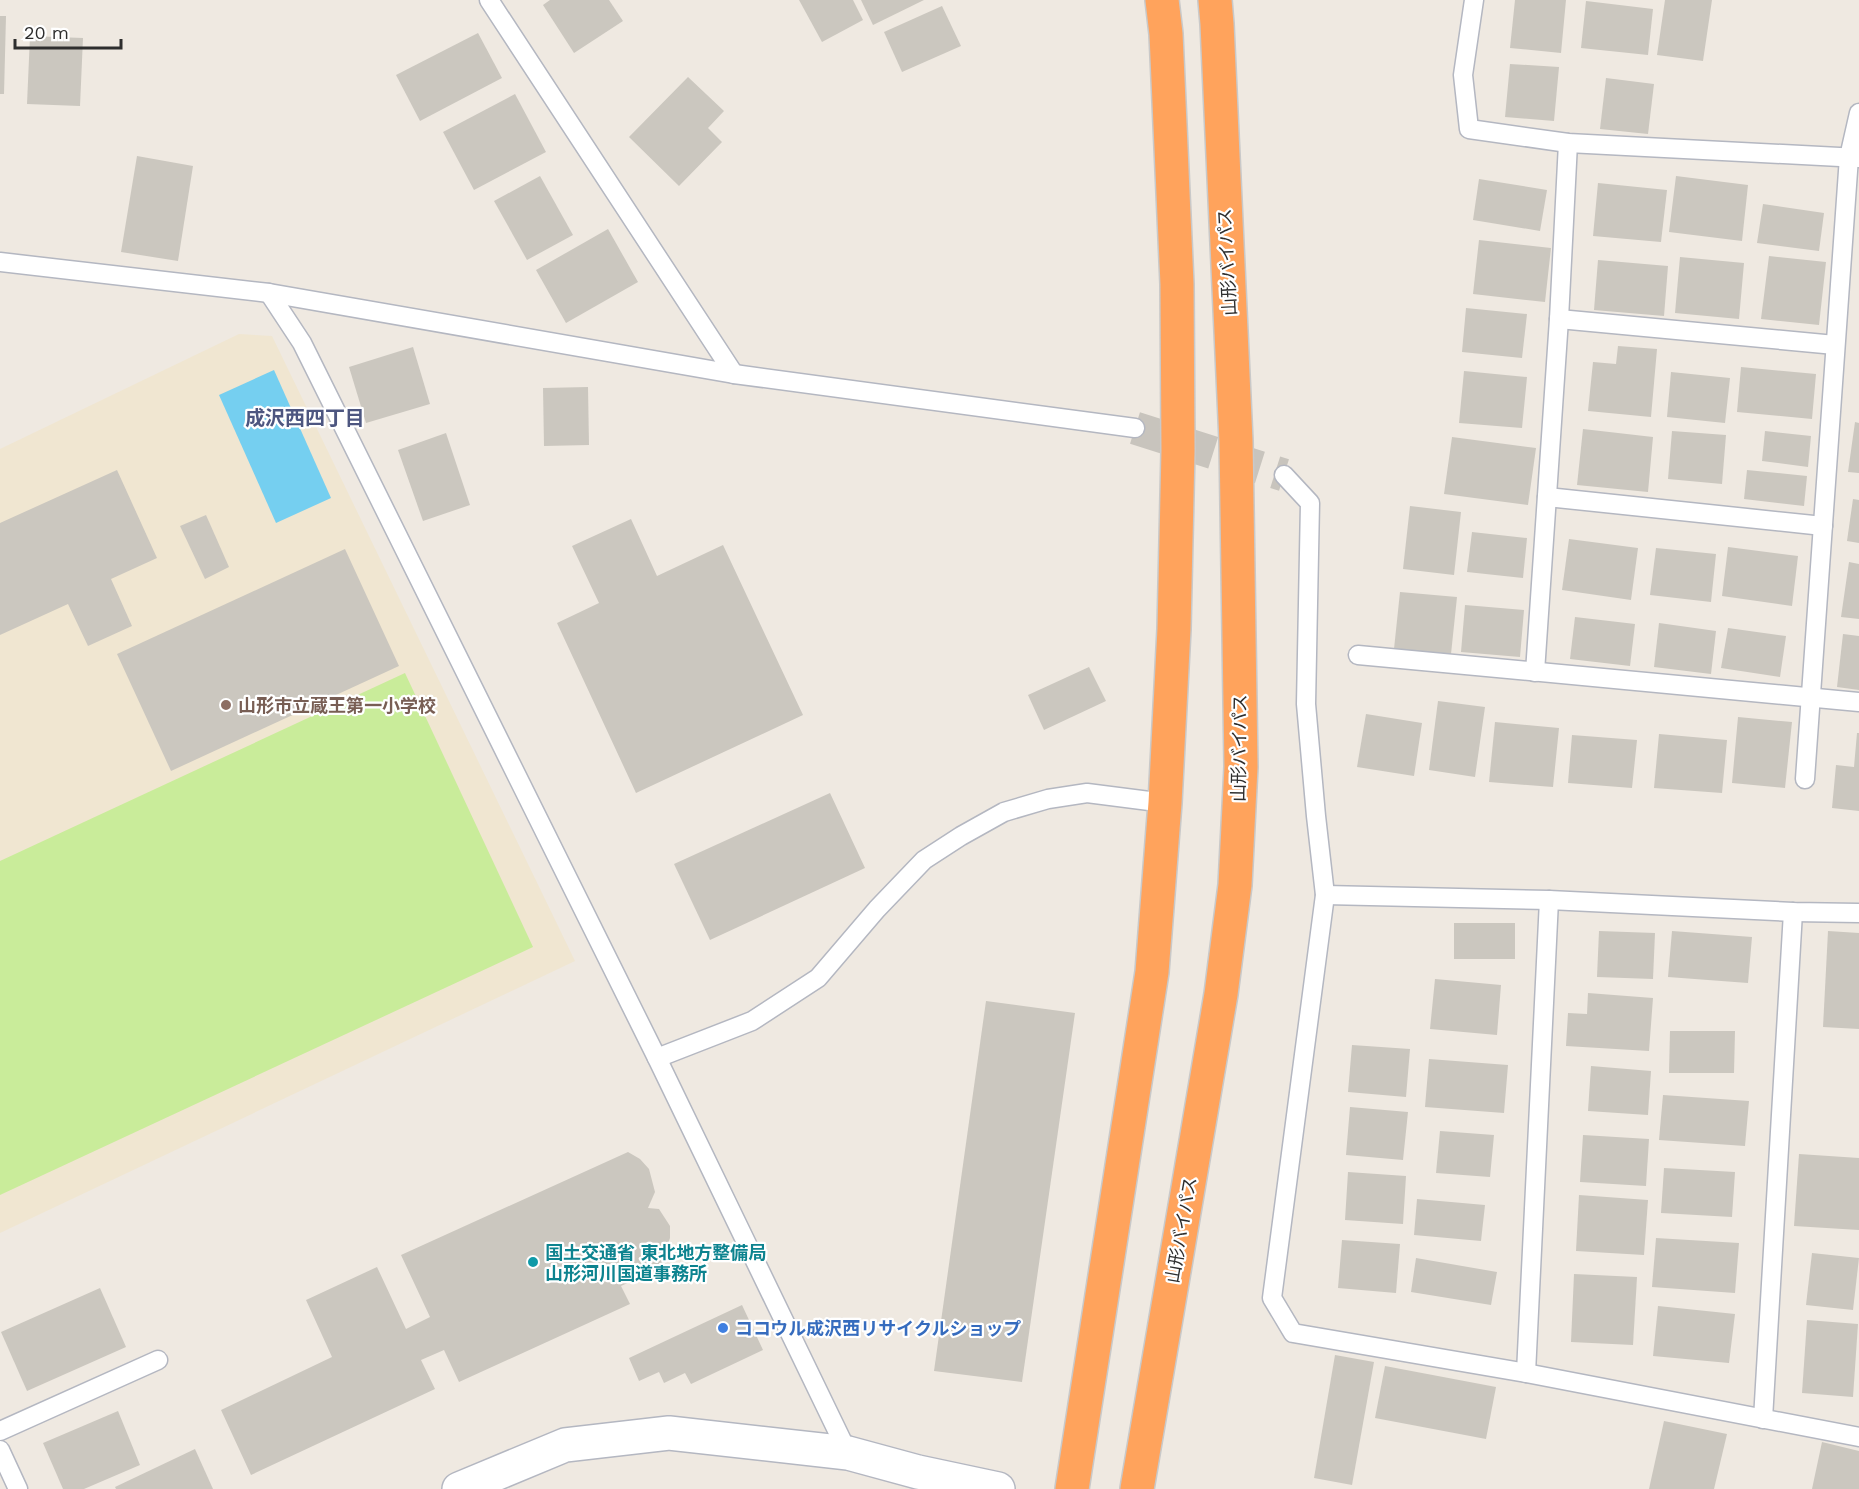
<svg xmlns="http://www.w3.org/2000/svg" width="1859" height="1489" font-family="'Work Sans','Noto Sans JP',sans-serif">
  <rect width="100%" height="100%" fill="#efe9e1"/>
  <path fill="#f0e6d1" d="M239,334L272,336L575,961L0,1233V449Z"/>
  <path fill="#c9ec9a" d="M405,673L533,947L0,1195V861Z"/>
  <path fill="#75cff0" d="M274,370L331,498L276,523L219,395Z"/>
  <g fill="#cbc7bf">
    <path d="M550,0H609L623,21L574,53L543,5Z"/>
    <path d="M799,0H853L863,20L822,42Z"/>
    <path d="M861,0H924L873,25Z"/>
    <path d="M1515,0H1566L1561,53L1510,48Z"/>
    <path d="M1665,0H1712L1703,61L1657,55Z"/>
    <path d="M1586,1L1653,9L1648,55L1581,48Z"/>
    <path d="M942,6L961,46L902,72L884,32Z"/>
    <path d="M0,16H6L4,94H0Z"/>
    <path d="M478,33L502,78L420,121L396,75Z"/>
    <path d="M30,36L83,38L80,106L27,104Z"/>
    <path d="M1510,64L1559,67L1554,121L1505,117Z"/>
    <path d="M688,77L724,111L708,128L722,142L679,186L629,137Z"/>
    <path d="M1606,78L1654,84L1648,134L1600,129Z"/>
    <path d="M515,94L546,152L474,190L443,132Z"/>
    <path d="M137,156L193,166L178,261L121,252Z"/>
    <path d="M540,176L573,235L527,260L494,201Z"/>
    <path d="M1676,176L1748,185L1742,241L1669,232Z"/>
    <path d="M1479,179L1547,190L1540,231L1473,220Z"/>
    <path d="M1598,183L1667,190L1661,242L1593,236Z"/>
    <path d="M1763,204L1824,213L1819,251L1757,243Z"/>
    <path d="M608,229L638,282L566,323L536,270Z"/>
    <path d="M1479,240L1551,248L1545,302L1473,294Z"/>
    <path d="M1769,256L1826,262L1819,325L1761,319Z"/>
    <path d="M1680,257L1744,263L1739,319L1675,313Z"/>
    <path d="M1598,260L1668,266L1664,316L1594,310Z"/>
    <path d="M1466,308L1527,314L1522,358L1462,352Z"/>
    <path d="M1618,346L1657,349L1651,417L1588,411L1593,362L1616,364Z"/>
    <path d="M413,347L430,404L366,423L349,367Z"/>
    <path d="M1741,367L1816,374L1812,419L1737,412Z"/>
    <path d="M1464,371L1527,377L1522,428L1459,423Z"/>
    <path d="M1671,372L1730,378L1725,423L1667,417Z"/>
    <path d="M588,387L589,445L544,446L543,388Z"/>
    <path d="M1855,422L1859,423V473L1848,472Z"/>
    <path d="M1583,429L1653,437L1648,492L1577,485Z"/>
    <path d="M1672,431L1726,435L1722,484L1668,479Z"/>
    <path d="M1765,431L1811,436L1808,467L1762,461Z"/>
    <path d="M446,433L470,505L423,521L398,450Z"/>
    <path d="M1452,437L1536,448L1528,505L1444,494Z"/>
    <path d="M117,470L157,558L111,579L132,626L88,646L68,604L0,635V523Z"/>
    <path d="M1747,470L1807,476L1804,506L1744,499Z"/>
    <path d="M1853,499L1859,500V543L1847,541Z"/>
    <path d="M1410,506L1461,512L1454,575L1403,569Z"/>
    <path d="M206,515L229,567L205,579L180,526Z"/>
    <path d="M631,519L657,576L723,545L803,715L636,793L557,623L599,603L572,546Z"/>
    <path d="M1472,532L1527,538L1523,578L1467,572Z"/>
    <path d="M1569,539L1638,548L1631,600L1562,590Z"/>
    <path d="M1728,547L1798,556L1792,606L1722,596Z"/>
    <path d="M1656,548L1716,554L1711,602L1650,595Z"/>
    <path d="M345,549L399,666L171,771L117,654Z"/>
    <path d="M1849,562L1859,564V619L1841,617Z"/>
    <path d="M1400,592L1457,597L1451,654L1394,649Z"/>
    <path d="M1465,605L1524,610L1520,657L1461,652Z"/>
    <path d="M1575,617L1635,624L1630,666L1570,659Z"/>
    <path d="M1659,623L1716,631L1711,674L1654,667Z"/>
    <path d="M1728,628L1786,636L1780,677L1721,668Z"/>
    <path d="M1843,634L1859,636V690L1837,687Z"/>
    <path d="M1089,667L1106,701L1044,730L1028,695Z"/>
    <path d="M1438,701L1485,707L1475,777L1429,770Z"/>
    <path d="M1366,714L1422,723L1414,776L1357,767Z"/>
    <path d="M1738,717L1792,722L1785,788L1732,783Z"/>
    <path d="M1495,722L1559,728L1553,787L1489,782Z"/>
    <path d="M1857,733H1859V811L1832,808L1836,765L1854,767Z"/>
    <path d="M1659,734L1727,740L1722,793L1654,788Z"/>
    <path d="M1572,735L1637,740L1632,788L1568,783Z"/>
    <path d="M830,793L865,868L710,940L674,864Z"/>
    <rect x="1454" y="923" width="61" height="36"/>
    <path d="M1599,931L1655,933L1653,979L1597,977Z"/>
    <path d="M1672,931L1752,937L1748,983L1668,977Z"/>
    <path d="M1828,931L1859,933V1029L1823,1027Z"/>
    <path d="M1435,979L1501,985L1497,1035L1430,1029Z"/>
    <path d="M1588,993L1653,998L1649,1051L1566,1046L1568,1013L1587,1014Z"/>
    <path d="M986,1001L1075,1013L1022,1382L934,1371Z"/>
    <path d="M1670,1031H1735L1734,1073H1669Z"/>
    <path d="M1352,1045L1410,1049L1406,1097L1348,1092Z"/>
    <path d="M1429,1059L1508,1065L1504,1113L1425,1107Z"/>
    <path d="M1591,1066L1651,1071L1648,1115L1588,1111Z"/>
    <path d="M1663,1095L1749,1101L1745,1146L1659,1140Z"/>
    <path d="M1350,1107L1408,1112L1403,1160L1346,1155Z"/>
    <path d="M1440,1131L1494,1135L1490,1177L1436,1173Z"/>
    <path d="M1583,1135L1649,1139L1646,1186L1580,1182Z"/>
    <path d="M628,1152L640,1159L649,1169L655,1192L648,1208L659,1209L670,1226V1238L660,1268L621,1286L630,1304L459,1382L444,1350L421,1360L435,1389L251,1475L221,1410L332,1357L306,1300L377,1267L406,1329L430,1317L401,1255Z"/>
    <path d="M1799,1154L1859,1158V1230L1794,1226Z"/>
    <path d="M1664,1168L1735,1172L1732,1217L1661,1213Z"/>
    <path d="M1348,1172L1406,1176L1403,1224L1345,1220Z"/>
    <path d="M1579,1195L1648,1200L1644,1255L1576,1251Z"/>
    <path d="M1417,1199L1485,1205L1481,1241L1414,1235Z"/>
    <path d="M1656,1238L1739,1243L1735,1293L1652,1287Z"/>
    <path d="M1342,1240L1400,1244L1396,1293L1338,1288Z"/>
    <path d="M1812,1253L1859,1258L1853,1310L1806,1305Z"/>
    <path d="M1416,1258L1497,1272L1491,1305L1411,1292Z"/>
    <path d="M1574,1274L1637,1277L1633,1345L1571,1342Z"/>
    <path d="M100,1288L126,1347L27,1391L1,1332Z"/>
    <path d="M742,1305L763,1350L691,1384L685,1373L664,1383L659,1372L639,1381L629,1358Z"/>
    <path d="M1658,1306L1735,1314L1729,1363L1653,1356Z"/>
    <path d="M1807,1320L1858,1324L1853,1397L1802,1393Z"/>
    <path d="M1335,1355L1374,1362L1352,1485L1314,1478Z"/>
    <path d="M1385,1366L1496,1387L1486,1439L1375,1418Z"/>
    <path d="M118,1411L140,1465L84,1489H63L43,1443Z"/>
    <path d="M1664,1421L1727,1434L1714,1489H1649Z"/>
    <path d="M1822,1442L1859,1451V1489H1812Z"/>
    <path d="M195,1449L213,1489H116L115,1487Z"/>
  </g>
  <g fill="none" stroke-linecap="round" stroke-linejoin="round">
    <path stroke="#c8c4bd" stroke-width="33" stroke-dasharray="33 16" stroke-linecap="butt" d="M1135,428L1284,475"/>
    <g stroke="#b4b7c1" stroke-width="21">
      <g id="lane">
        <path d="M489,0L734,374"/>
        <path d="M1474,0L1463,75L1469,129L1568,143L1859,158"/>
        <path d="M0,262L269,293L734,374L1135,428"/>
        <path d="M269,293L302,343L657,1058L848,1453"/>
        <path d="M1559,319L1835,345"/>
        <path d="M1284,475L1310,503L1306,704L1316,816L1325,895L1272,1298L1293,1333L1526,1373L1859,1437"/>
        <path d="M1547,497L1823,526"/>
        <path d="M1358,655L1859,702"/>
        <path d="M1535,672L1559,319L1568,143"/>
        <path d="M1805,779L1849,157L1859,113"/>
        <path d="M1325,895L1549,900L1793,912L1859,913"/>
        <path d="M657,1058L752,1021L818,978L877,909L924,860L961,836L1004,812L1048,799L1087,793L1165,803"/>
        <path d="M1526,1373L1549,900"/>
        <path d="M1763,1419L1793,912"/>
        <path d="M0,1431L158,1360"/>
        <path d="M0,1450L18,1489"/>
      </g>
    </g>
    <g stroke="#b4b7c1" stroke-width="36">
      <path id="secondary" d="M459,1489L565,1445L669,1433L848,1453L918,1472L998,1489"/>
    </g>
    <g stroke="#c9c9c9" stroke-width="36">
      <g id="highway">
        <path d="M1072,1489L1152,972L1165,803L1174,629L1178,451L1177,284L1166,34L1162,0"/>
        <path d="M1137,1489L1221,994L1235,885L1241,767L1236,441L1217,24L1215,0"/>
      </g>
    </g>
    <use href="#lane" stroke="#fff" stroke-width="18"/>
    <use href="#secondary" stroke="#fff" stroke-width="33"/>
    <use href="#highway" stroke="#ffa35c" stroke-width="33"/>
  </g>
  <circle fill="#8d6e63" stroke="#fff" stroke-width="2" cx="226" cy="705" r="6"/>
  <circle fill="#0f9aa8" stroke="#fff" stroke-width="2" cx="533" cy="1262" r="6"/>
  <circle fill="#3f7fe0" stroke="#fff" stroke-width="2" cx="723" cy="1328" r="6"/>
  <g text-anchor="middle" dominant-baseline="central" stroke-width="4.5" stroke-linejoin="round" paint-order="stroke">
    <g font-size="18" fill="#2e2e2e" stroke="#fff">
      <text transform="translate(1227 262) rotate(-93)">山形バイパス</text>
      <text transform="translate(1239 748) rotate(-89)">山形バイパス</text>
      <text transform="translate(1181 1230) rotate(-80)">山形バイパス</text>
    </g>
    <g font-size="18" font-weight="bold" fill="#785e54" stroke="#fff" text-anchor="start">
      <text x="238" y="705">山形市立蔵王第一小学校</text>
    </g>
    <g font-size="18" font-weight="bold" fill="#0d838f" stroke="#fff" text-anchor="start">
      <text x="545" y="1252">国土交通省 東北地方整備局<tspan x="545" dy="21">山形河川国道事務所</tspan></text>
    </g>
    <g font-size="18" font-weight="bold" fill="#366cbe" stroke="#fff" text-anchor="start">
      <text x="735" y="1328">ココウル成沢西リサイクルショップ</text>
    </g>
    <g font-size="20" font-weight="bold" fill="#4d5680" stroke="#fff">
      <text x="305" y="418">成沢西四丁目</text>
    </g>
  </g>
  <path d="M15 39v9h106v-9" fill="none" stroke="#2e2e2e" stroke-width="3"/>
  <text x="24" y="39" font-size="18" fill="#2e2e2e" stroke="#ffffff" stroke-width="4.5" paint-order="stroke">20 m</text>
</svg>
